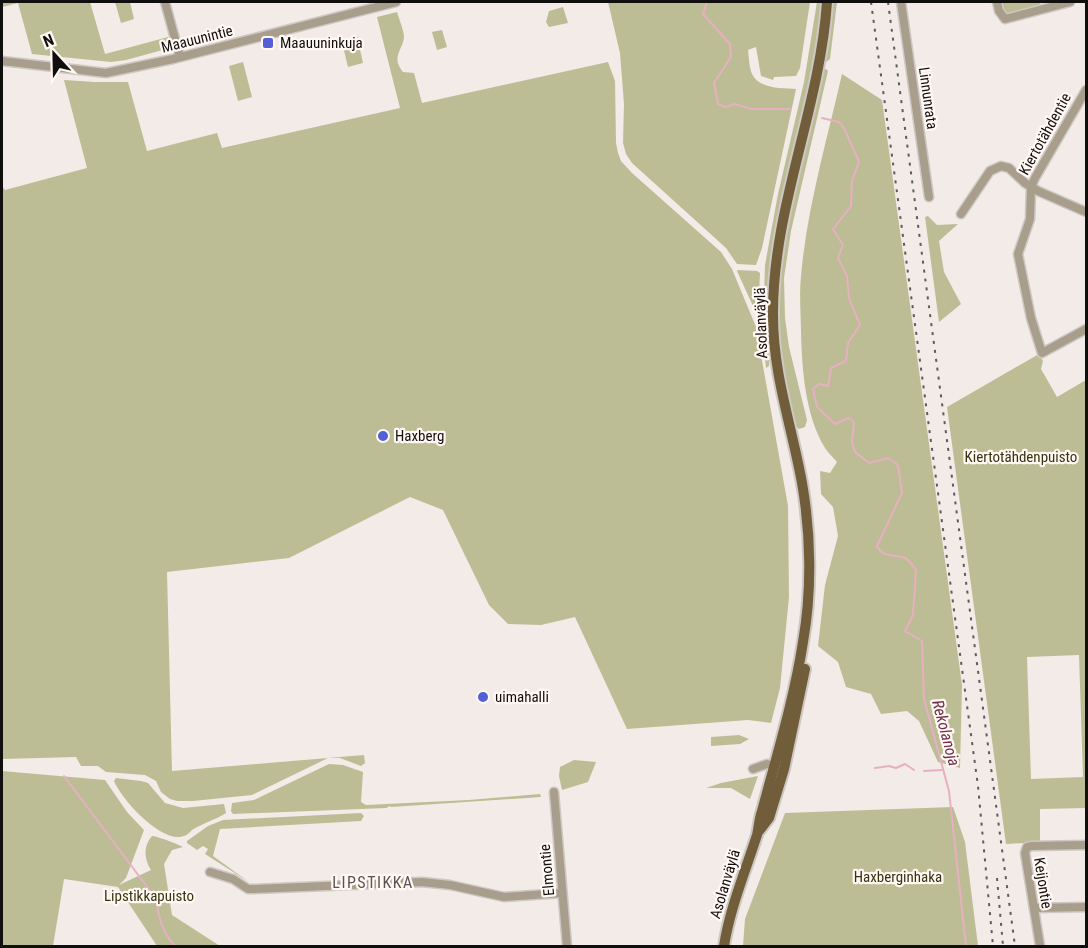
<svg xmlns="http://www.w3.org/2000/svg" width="1088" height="948" font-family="'Roboto Condensed',sans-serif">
  <rect width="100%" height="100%" fill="#f2ebe7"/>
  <g fill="#bcbd94" fill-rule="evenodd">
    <path d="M2,2H90L105,54L168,37L170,48L126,60L111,62L32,54L18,3L2,7Z"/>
    <path d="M115,2H130L134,19L121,23Z"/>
    <path d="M608,2H810L800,68L796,76L774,77L773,80L761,76L756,47L748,50C749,57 749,67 752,74C759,89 782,88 796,89L762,248L756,265L737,264L726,248L632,163L626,154L623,143L624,104L620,53Z"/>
    <path d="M817,2H823L811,77L775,236L770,279L769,366L766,368L763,331L765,265L778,194L804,82Z"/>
    <path d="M833,2H837L830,59L826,62L824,57Z"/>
    <path d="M1001,2H1040L1041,5L1009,14L1005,12Z"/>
    <path d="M563,7L568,23L549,27L546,22L549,11Z"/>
    <path d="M397,12C399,19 403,28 404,36C404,49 390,56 403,72L414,73L422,103L608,62L615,81L616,143L618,153L621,161L632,173L721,252L732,269L756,327L788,506L789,597L780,688L771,723L748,720L627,729L575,617L541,625L508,624L489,605L443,510L410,497L289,558L167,572L172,771L364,755L365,763L361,766L340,758H328L252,795L193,801H177L170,799L161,792L156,781L145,775L106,772L98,766H81L76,757L2,759V186L5,190L87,168L64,80L95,82H128L147,151L217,133L222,148L400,108L377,17Z"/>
    <path d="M442,30L447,47L437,50L432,32Z"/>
    <path d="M357,36L363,63L348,67L342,42Z"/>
    <path d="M243,62L252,97L238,101L229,66Z"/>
    <path d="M824,69H826L828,71L791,231L784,278L785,318L789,347L807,420L805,427L799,429L794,424L785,393L778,340L777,298L786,225Z"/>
    <path d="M842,74L882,100L962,685L960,768L938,762L919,721L907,711L881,714L871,694L846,687L838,662L818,646L825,585L838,536L833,507L821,494L820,471L830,473L837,462C833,457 828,453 825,448C805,415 802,369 801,332C801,314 799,295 801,276C807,208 827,140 842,74Z"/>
    <path d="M928,216L937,225L958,224L939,241L944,272L961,304L939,322L925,217Z"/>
    <path d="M738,270L757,271L760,273L758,317L737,271Z"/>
    <path d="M1039,354L1043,361L1041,369L1057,397L1086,380V808L1040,809V842L1006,844L947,407ZM1079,655L1083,777L1031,779L1027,657Z"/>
    <path d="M739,735L749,739L740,744L711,746V737Z"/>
    <path d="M574,760L596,762L588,782L562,790L559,776L560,767Z"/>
    <path d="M329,764L343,765L363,772L361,802L366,805L469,800L540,794L541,797L391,807L390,806L386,808L233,814L231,811L232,803L254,800Z"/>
    <path d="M2,771L105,780L127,812L144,830L126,878L119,885L151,870C144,859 143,846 152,836C157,836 180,845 183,847L172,850L164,864L172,915L220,946H157L118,887L64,879L53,946H2Z"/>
    <path d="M758,776L750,799L731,788H706L721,783Z"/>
    <path d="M116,778L141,781L148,783L165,803L183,808L224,804L226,813C215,820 203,823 192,830C188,834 186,836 180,837C158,839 122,800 114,781Z"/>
    <path d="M953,807L965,842L978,946H743L745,919L785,813Z"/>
    <path d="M361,813L364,816L361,821L220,829L213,856L249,882L205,854L208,849L203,846L197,850L187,843V841L208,826L223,820Z"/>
  </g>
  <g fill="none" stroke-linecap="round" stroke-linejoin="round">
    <g stroke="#e7b0c2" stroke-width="2">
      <path d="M707,2L703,14L730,44L731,57L714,83L718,104L725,107L735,104L751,109H791"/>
      <path d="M822,118L839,122L844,128L859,162L852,181L851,206L833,229L843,245L838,258L847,276L849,298L860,325L848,343L846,361L831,368L828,386L819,384L813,389L817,407L835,424L849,418L854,422L852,442L855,452L869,463L888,458L898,465L902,493L877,546C883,558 894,554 905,558C909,560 913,566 916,570L913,615L905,631L922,641L924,699L949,791L966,946"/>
      <path d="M875,768L889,766L896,768L905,764L914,770"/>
      <path d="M924,771L942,770"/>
      <path d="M64,776L157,900C157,916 164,935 175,946"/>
    </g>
    <g stroke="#cec8c4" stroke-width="11">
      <g id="minor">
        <path d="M165,2L180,57"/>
        <path d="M901,2L929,197"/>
        <path d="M997,2L999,11L1005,19L1070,2"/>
        <path d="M2,61L106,73L173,59L396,2"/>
        <path d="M1086,90L1035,178L1031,187L1030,219L1018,254L1031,318L1042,353L1086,329"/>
        <path d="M961,214L990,171L1001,166L1009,168L1025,183L1038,191L1086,212"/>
        <path d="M753,769L767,764L778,767"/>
        <path d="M554,792L567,946"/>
        <path d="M210,872L233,879L248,889H254L422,882L450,885L504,897L562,893"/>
        <path d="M1034,908L1086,907"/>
        <path d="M1040,946L1025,853L1027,847L1032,846L1086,845"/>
      </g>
    </g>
    <g stroke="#cec8c4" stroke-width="14">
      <g id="major">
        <path d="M759,831L769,818L784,769L805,669"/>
        <path d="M724,946C730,908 745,872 757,835C759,827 759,819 762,811C777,755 794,700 803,642C812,591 811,534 802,483C792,427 773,374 773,316C772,209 820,108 827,2"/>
      </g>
    </g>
    <use href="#minor" stroke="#a99e8b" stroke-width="8"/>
    <use href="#major" stroke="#715d3a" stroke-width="10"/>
    <g stroke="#5f5b59" stroke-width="2" stroke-dasharray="3 6" stroke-linecap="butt">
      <path d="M871,2L978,786L993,946"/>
      <path d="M888,2L1015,946"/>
      <path d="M997,878L1003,946"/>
    </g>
  </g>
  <g fill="#525fd5" stroke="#fff8f4" stroke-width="2">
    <rect x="262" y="37" width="12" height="12" rx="3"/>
    <circle cx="383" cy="436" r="6"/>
    <circle cx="483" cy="697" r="6"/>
  </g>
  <g text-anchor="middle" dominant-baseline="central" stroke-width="4.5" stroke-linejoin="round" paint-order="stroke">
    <g font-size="15" fill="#110f0d" stroke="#fff8f4">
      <text transform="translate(197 39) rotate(-14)">Maauunintie</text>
      <text transform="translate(928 98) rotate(82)">Linnunrata</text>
      <text transform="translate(1045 134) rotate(-61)">Kiertotähdentie</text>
      <text transform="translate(761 323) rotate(-92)">Asolanväylä</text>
      <text transform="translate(547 870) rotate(-95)">Elmontie</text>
      <text transform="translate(1043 883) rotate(81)">Keijontie</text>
      <text transform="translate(725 884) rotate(-73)">Asolanväylä</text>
    </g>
    <g font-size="15" fill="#110f0d" stroke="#fff8f4" text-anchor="start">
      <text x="280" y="43">Maauuninkuja</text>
      <text x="395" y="436">Haxberg</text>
      <text x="495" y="697">uimahalli</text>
    </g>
    <g font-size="15" fill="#35340c" stroke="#fff8f4">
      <text x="1021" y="457">Kiertotähdenpuisto</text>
      <text x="898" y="877">Haxberginhaka</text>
      <text x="149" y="896">Lipstikkapuisto</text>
    </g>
    <g font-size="16" font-style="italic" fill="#712f4a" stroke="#fff8f4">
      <text transform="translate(946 733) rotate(75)">Rekolanoja</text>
    </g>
    <g font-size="16" letter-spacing="1.5" fill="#5a5451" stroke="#fff8f4">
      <text x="373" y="882">LIPSTIKKA</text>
    </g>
  </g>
  <rect width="1088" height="948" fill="none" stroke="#110f0d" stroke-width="6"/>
  <g transform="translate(54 54) rotate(338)" stroke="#fff8f4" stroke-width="4.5" paint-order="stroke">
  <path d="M0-4.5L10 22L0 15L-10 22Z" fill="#110f0d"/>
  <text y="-9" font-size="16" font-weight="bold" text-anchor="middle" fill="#110f0d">N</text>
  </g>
</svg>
